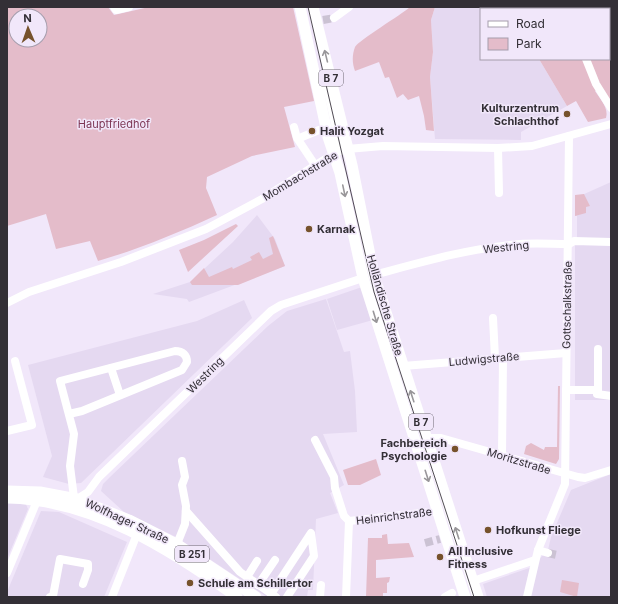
<svg xmlns="http://www.w3.org/2000/svg" width="618" height="604" font-family="Inter,sans-serif">
  <rect width="100%" height="100%" fill="#f1e7fa"/>
  <g fill="#e5d9f1">
    <path d="M435,7H487L488,9H481V59H539L567,106L521,132V140L435,139L430,77L433,52L431,20Z"/>
    <path d="M611,182V400H575V244L577,238V216H575V195H582Z"/>
    <path d="M257,215L275,239L285,266L189,302L187,299L153,294L190,282L233,242Z"/>
    <path d="M362,287L373,320L337,330L327,299Z"/>
    <path d="M326,299L344,352L350,351L355,391L357,432L323,434L344,485L330,493L338,513L316,519L313,590H308L307,597H267L176,537L124,512L101,491L103,484L110,477L268,326L287,311Z"/>
    <path d="M244,300L252,318L81,483L69,484L43,477L52,456L28,365L197,321Z"/>
    <path d="M611,474V597H487L483,584L535,566L537,561L548,550L551,537L571,490Z"/>
    <path d="M7,502H25L28,509L7,559Z"/>
    <path d="M41,511L59,512L127,542L104,597H7V592Z"/>
  </g>
  <g fill="#e4bcca" fill-rule="evenodd">
    <path d="M7,7H108L114,15L149,7H293L314,101L284,107L295,147L252,156L207,177L206,188L217,215C178,233 139,249 98,261L90,241L56,249L46,214L7,226ZM16,16H40V40H16Z"/>
    <path d="M410,7H435L431,20L433,52L430,77L434,131L426,130L424,116L419,96L408,100L403,94L397,98L389,77L385,78L379,62L355,71C352,63 352,55 355,47C359,40 401,15 410,7Z"/>
    <path d="M573,7H611V102L602,88L595,91C600,99 609,108 606,118L588,122L576,101L567,106L539,59H609V9H574Z"/>
    <path d="M584,194L590,206L586,207V213L575,216V195Z"/>
    <path d="M236,224L238,226L188,272L179,250L204,240Z"/>
    <path d="M273,236L285,266L238,285H192L190,282L204,268L209,277L232,267L233,269L252,260L250,257L259,252L263,259L273,254L269,238Z"/>
    <path d="M558,386H560L559,459L556,464L524,454L526,446L531,443L544,450L545,447H557Z"/>
    <path d="M376,459L381,475L360,485H348L343,470Z"/>
    <path d="M387,534L388,544L409,543L414,557L376,560V578L390,577L389,582L387,583V593H383V597H366L368,538H382V535Z"/>
    <path d="M562,580L579,583L577,597L560,592Z"/>
  </g>
  <g fill="none" stroke-linecap="round" stroke-linejoin="round">
    <g stroke="#cbc2d3" stroke-width="8" stroke-dasharray="8 4" stroke-linecap="butt">
      <path d="M323,20L334,18"/>
      <path d="M425,543L440,539"/>
      <path d="M548,553L557,555"/>
    </g>
    <g stroke="#fff" stroke-width="8">
      <path d="M114,7L116,10L129,7"/>
      <path d="M569,7L570,9"/>
      <path d="M334,18L349,7"/>
      <path d="M586,59L596,84L611,108"/>
      <path d="M317,76L328,93L341,151"/>
      <path d="M294,127L297,138L315,165"/>
      <path d="M302,137L319,130"/>
      <path d="M498,148L499,193"/>
      <path d="M374,275C422,262 470,248 520,244C536,243 552,244 569,244L574,241L611,242"/>
      <path d="M7,303L29,292L121,262L206,229L262,199L335,153L347,149L383,146L498,148L532,146L611,124"/>
      <path d="M493,318L495,358"/>
      <path d="M403,366L566,353"/>
      <path d="M111,368L120,395"/>
      <path d="M566,390H598L597,394L611,396"/>
      <path d="M598,390V349"/>
      <path d="M69,414L82,411L182,370L187,362C187,355 183,351 175,351L60,381L74,434L70,466L74,498"/>
      <path d="M7,431L32,425L15,361"/>
      <path d="M426,438H441L578,477L585,478L611,470"/>
      <path d="M315,440L334,477L335,488L344,516L349,521"/>
      <path d="M502,455L503,358"/>
      <path d="M74,501L88,492L99,477L271,311L281,305L363,278"/>
      <path d="M186,511L240,572L276,597"/>
      <path d="M349,521L439,511"/>
      <path d="M175,549L185,524L186,506L182,485L185,477L182,461"/>
      <path d="M538,550L548,553"/>
      <path d="M7,573L39,496"/>
      <path d="M247,577L257,561"/>
      <path d="M473,581L535,560"/>
      <path d="M258,585L275,560"/>
      <path d="M271,594L311,533L314,556L287,597"/>
      <path d="M50,597L53,596L60,559L88,564V570L83,584"/>
      <path d="M112,597L137,534"/>
      <path d="M320,597L321,585"/>
      <path d="M346,597L349,521"/>
      <path d="M445,597L452,593"/>
      <path d="M527,597L538,550L565,484L569,136"/>
    </g>
    <g stroke="#fff" stroke-width="11">
      <path d="M300,7L328,137L340,173L363,278L465,597"/>
      <path d="M313,7L352,165L374,275L478,597"/>
      <path d="M7,491L40,492L77,499L129,520L178,545L256,597"/>
      <path d="M8,498C93,500 170,549 237,597"/>
    </g>
    <path stroke="#4f4a53" stroke-width="1" d="M308,7L374,292L474,597"/>
  </g>
  <defs><path id="oneway-shaft" d="M-6 0H5M1.5-3L5.5 0L1.5 3" fill="none" stroke-width="1.6" stroke-linecap="round" stroke-linejoin="round"/></defs>
  <g stroke="#99979a">
    <use href="#oneway-shaft" transform="translate(326 56) rotate(-104)"/>
    <use href="#oneway-shaft" transform="translate(344 191) rotate(78)"/>
    <use href="#oneway-shaft" transform="translate(375 317) rotate(73)"/>
    <use href="#oneway-shaft" transform="translate(412 396) rotate(-108)"/>
    <use href="#oneway-shaft" transform="translate(427 476) rotate(72)"/>
    <use href="#oneway-shaft" transform="translate(457 533) rotate(-108)"/>
  </g>
  <g fill="#76522c" stroke="#f1e7fa" stroke-width="1.5">
    <circle cx="567" cy="114" r="4"/>
    <circle cx="312" cy="131" r="4"/>
    <circle cx="309" cy="229" r="4"/>
    <circle cx="455" cy="449" r="4"/>
    <circle cx="488" cy="530" r="4"/>
    <circle cx="440" cy="557" r="4"/>
    <circle cx="190" cy="583" r="4"/>
  </g>
  <g text-anchor="middle" dominant-baseline="central" stroke-width="3" stroke-linejoin="round" paint-order="stroke">
    <g fill="#f1e7fa" stroke="#6c6671" stroke-width="1">
      <rect x="319" y="70" width="24" height="16" rx="3"/>
      <rect x="409" y="414" width="24" height="16" rx="3"/>
      <rect x="175" y="546" width="34" height="16" rx="3"/>
    </g>
    <g font-size="10" font-weight="bold" fill="#332f36">
      <text x="331" y="78">B 7</text>
      <text x="421" y="422">B 7</text>
      <text x="192" y="554">B 251</text>
    </g>
    <g font-size="11" font-weight="bold" fill="#332f36" stroke="#f1e7fa" text-anchor="start">
      <text x="559" y="108" text-anchor="end">Kulturzentrum<tspan x="559" dy="13">Schlachthof</tspan></text>
      <text x="320" y="131">Halit Yozgat</text>
      <text x="317" y="229">Karnak</text>
      <text x="447" y="443" text-anchor="end">Fachbereich<tspan x="447" dy="13">Psychologie</tspan></text>
      <text x="496" y="530">Hofkunst Fliege</text>
      <text x="448" y="551">All Inclusive<tspan x="448" dy="13">Fitness</tspan></text>
      <text x="198" y="583">Schule am Schillertor</text>
    </g>
    <g font-size="11" fill="#7e3755" stroke="#f1e7fa">
      <text x="114" y="124">Hauptfriedhof</text>
    </g>
    <g font-size="11" fill="#332f36" stroke="#f1e7fa">
      <text transform="translate(300 176) rotate(-31)">Mombachstraße</text>
      <text transform="translate(506 247) rotate(-6)">Westring</text>
      <text transform="translate(385 305) rotate(74)">Holländische Straße</text>
      <text transform="translate(567 305) rotate(-89)">Gottschalkstraße</text>
      <text transform="translate(484 359) rotate(-5)">Ludwigstraße</text>
      <text transform="translate(205 375) rotate(-45)">Westring</text>
      <text transform="translate(519 461) rotate(17)">Moritzstraße</text>
      <text transform="translate(394 516) rotate(-7)">Heinrichstraße</text>
      <text transform="translate(127 521) rotate(25)">Wolfhager Straße</text>
    </g>
  </g>
  <rect width="618" height="604" fill="none" stroke="#332f36" stroke-width="16"/>
  <rect x="480" y="8" width="130" height="52" fill="#f1e7fa" stroke="#a59dac"/>
  <rect x="488" y="21" width="20" height="6" fill="#ffffff" stroke="#a59dac"/>
  <text x="516" y="28" font-size="12" fill="#332f36">Road</text>
  <rect x="488" y="38" width="20" height="12" fill="#e4bcca" stroke="#a59dac"/>
  <text x="516" y="48" font-size="12" fill="#332f36">Park</text>
  <g transform="translate(28 28) rotate(358)"><circle r="19" fill="#f1e7fa" stroke="#a59dac"/>
  <path d="M0-3L7 15L0 10L-7 15Z" fill="#76522c"/>
  <text y="-6" font-size="11" font-weight="bold" text-anchor="middle" fill="#332f36">N</text>
  </g>
</svg>
